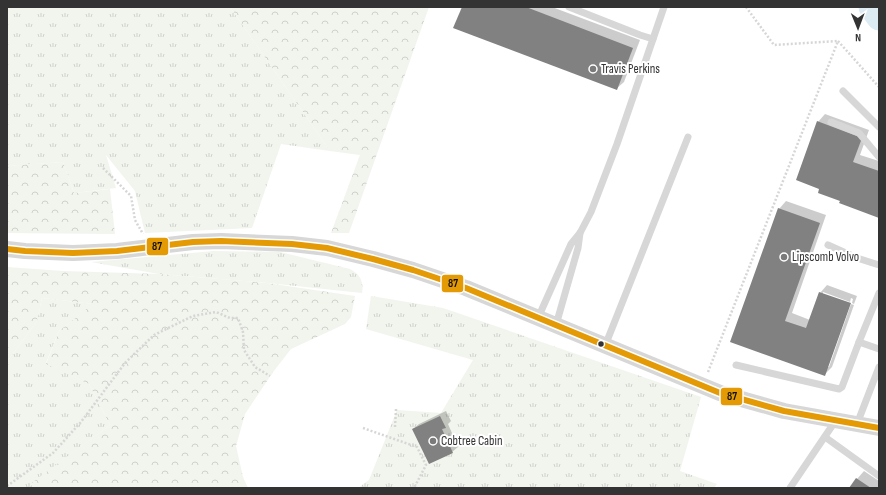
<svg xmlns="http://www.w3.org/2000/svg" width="886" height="495" font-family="'Sofia Sans Condensed',sans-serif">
  <defs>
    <pattern id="grass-tufts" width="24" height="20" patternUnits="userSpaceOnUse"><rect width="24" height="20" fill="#f1f5ed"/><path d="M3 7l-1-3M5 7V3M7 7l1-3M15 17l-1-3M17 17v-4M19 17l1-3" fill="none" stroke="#cfd2cc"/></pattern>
    <pattern id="forest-crowns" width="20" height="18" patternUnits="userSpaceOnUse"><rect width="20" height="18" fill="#f1f5ed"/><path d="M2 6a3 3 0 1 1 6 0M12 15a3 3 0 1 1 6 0" fill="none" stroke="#cfd2cc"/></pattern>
  </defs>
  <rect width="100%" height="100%" fill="#fff"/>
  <g fill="url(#grass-tufts)">
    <path d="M7,7H230L330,151L281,144L252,228L145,233L135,191L106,155L116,188L74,193L63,162L7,166Z"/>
    <path d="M214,251L280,252L350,269C360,274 364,282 362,293L268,283L159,274L91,262Z"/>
    <path d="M371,296L443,308L701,397L680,471L717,484L714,488H358L369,480L397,410L441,413L473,360L366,329Z"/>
    <path d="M42,298L94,304L59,331L46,363L89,384L110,425L31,484L34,488H7V362L37,321Z"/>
  </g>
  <g fill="url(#forest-crowns)">
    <path d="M230,7H429L349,233H331L360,155L330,151Z"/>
    <path d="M63,162L74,193L110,189L115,234L7,233V166Z"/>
    <path d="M7,267L63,271L159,274L267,283L355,296L351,317L345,324L291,349L273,372L245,414L236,446L243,477L248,488H34L30,484L110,425L89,384L46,364L59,331L93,304L42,298L37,321L7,362Z"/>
  </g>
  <g fill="#0003">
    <path d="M463,7H552L640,40L624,82L616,89Z"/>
    <path d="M825,114L869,130L860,155L879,161V217L841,201L820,188L818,122Z"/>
    <path d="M786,201L826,215L792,313L810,320L820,293L827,285L857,296L854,304L852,303L853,299L851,298L850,302L823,292L827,367H829L851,304L854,305L832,367L825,374L732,342L779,209Z"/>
    <path d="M446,411L451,421L448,424L458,447L452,452L413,429L419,424Z"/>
    <path d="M864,471L879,481V488H850L857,479Z"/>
  </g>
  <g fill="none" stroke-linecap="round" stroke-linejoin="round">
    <path stroke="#ddebf3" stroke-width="25" d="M871,7L879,18"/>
  </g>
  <g fill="#818181">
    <path d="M462,7H526L633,48L617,90L453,28Z"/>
    <path d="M817,121L862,138L853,162L879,171V218L839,203L840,201L818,193L819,189L796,180Z"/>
    <path d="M778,208L820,223L785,321L806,328L819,292L851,303L825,376L730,342Z"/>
    <path d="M440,416L446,428L442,429L453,453L429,464L412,429Z"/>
    <path d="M856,478L871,488H849Z"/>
  </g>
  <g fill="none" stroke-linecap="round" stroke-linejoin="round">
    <g stroke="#d6d6d6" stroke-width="2.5" stroke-dasharray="2 2" stroke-linecap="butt">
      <path d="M746,7L774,45L838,41"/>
      <path d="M838,41L879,87"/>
      <path d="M103,168L131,196L135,220L143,234"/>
      <path d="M708,372L838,41"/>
      <path d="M395,427L396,409"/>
      <path d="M363,428L417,447L426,465L414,488"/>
      <path d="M7,486L53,453L81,422L125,363L154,335L193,316L216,312L230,318H238L243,332L244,350L255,367L270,376"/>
    </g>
    <g stroke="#d7d7d7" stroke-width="7">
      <path d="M569,7L640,35L653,39"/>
      <path d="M843,91L879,127"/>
      <path d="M831,122L859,133L879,157"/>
      <path d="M828,245L857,258L879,265"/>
      <path d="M879,293L859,342L879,349"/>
      <path d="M538,318L571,244L580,233L591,212L617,144L653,39L664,7"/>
      <path d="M556,325L578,248L580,233"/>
      <path d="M605,346L688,137"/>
      <path d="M736,365L839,389L842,387L859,342"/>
      <path d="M857,424L879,367"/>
      <path d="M825,437L879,476"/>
      <path d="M790,488L836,420"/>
    </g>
    <path stroke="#d7d7d7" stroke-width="16" d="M7,249L25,251L73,253L117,251L193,242L221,241L292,244L327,248L373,259L413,270L466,288L720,393L784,411L879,428"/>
    <g stroke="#fff" stroke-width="9">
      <path id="bus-1" d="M7,249L25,251L73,253L117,251L193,242L221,241L292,244L327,248L373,259L413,270L466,288L720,393L784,411L879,428"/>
    </g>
    <use href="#bus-1" stroke="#e39a05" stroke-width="6"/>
  </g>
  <g fill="#7a7a7a" stroke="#fff" stroke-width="1.5">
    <circle cx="593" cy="69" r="4"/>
    <circle cx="784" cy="257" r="4"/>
    <circle cx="433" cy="441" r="4"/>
  </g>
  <circle fill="#333" stroke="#fff" stroke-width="1.5" cx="601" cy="344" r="3.5"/>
  <g text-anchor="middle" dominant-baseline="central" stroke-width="4" stroke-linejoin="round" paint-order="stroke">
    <g font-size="13" fill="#333" stroke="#fff" text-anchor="start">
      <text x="601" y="69">Travis Perkins</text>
      <text x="792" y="257">Lipscomb Volvo</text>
      <text x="441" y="441">Cobtree Cabin</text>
    </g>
  </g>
  <g stroke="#fff" stroke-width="1.5">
    <rect x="146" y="237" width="23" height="19" rx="4" fill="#e39a05"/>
    <rect x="441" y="274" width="23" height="19" rx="4" fill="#e39a05"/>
    <rect x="720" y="387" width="23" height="19" rx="4" fill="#e39a05"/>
  </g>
  <g font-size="11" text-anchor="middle" font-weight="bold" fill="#111">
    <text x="157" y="250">87</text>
    <text x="453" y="287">87</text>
    <text x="732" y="400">87</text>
  </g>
  <rect width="886" height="495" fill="none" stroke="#333333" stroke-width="16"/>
  <g transform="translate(858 28) rotate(179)" stroke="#ffffff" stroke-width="3" paint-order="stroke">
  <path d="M0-3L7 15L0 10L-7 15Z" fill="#333333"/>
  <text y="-6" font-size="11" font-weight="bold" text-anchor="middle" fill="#333333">N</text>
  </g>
</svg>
